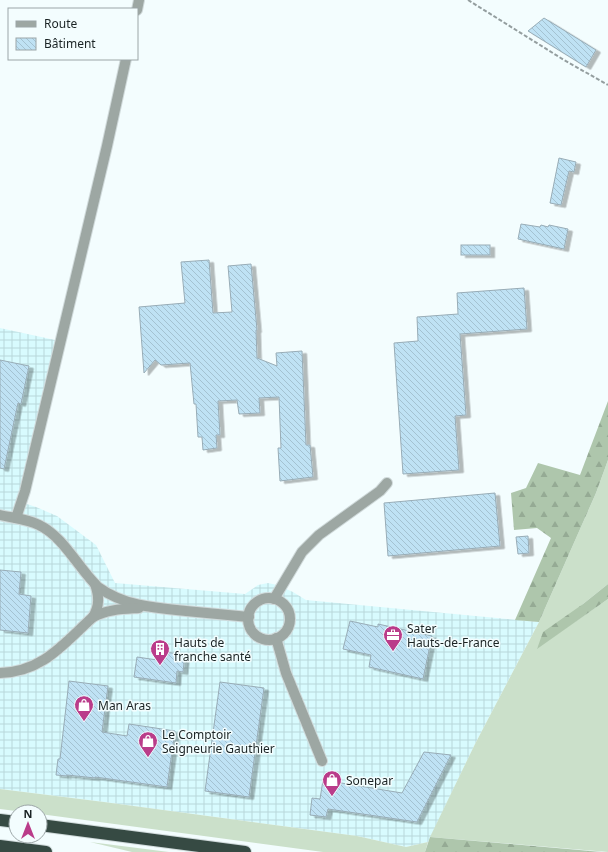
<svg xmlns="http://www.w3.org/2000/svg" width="608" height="852" font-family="'Noto Sans',sans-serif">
  <defs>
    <pattern id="industrial-grid" width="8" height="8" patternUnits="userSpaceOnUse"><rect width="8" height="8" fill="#d8fbfe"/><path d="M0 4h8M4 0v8" fill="none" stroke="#b9d7da"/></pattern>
    <pattern id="forest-firs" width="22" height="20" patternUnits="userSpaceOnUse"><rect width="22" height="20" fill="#aec6ac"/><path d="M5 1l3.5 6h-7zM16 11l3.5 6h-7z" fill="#95aa94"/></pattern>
    <pattern id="building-back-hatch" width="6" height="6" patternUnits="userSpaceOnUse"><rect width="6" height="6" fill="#bfe2f4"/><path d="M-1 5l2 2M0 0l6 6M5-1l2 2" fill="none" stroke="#a4c2d1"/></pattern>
    <filter id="shadow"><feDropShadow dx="4.5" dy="2.5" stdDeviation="0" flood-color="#0004"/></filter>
  </defs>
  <rect width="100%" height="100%" fill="#f3fdfe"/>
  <path fill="url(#industrial-grid)" d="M0,328L55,340L47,399L18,501L36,507L57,516L96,545L115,583L245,594L258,585L268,583L277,585L293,592L306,600L539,622L475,744L428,842L406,847L357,836L104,802L0,789Z"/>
  <g fill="#cbe0ca">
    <path d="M608,460V584L583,604L537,648L608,599V852L430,837L475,744L539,622L596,493Z"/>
    <path d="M0,789L104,802L357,836L406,847L428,842L425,852H323L40,814V812H24L0,809Z"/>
    <path d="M90,842L169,852H132Z"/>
  </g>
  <g fill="url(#forest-firs)">
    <path d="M608,401V460L596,493L539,622L515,620L551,538L537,528L514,530L511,493L526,488L538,463L580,475Z"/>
    <path d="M608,584V599L537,649L543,632L583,604Z"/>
    <path d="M430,837L602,852H425Z"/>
  </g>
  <g fill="url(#building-back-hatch)" stroke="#98acb6" filter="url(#shadow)">
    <path d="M544,18L596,50L586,67L528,31Z"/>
    <path d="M559,158L576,162L574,172L569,171L561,205L550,203Z"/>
    <path d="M521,224L540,227L541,225L548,227L549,225L568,229L564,249L518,239Z"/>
    <rect x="461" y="245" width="29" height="10"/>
    <path d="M209,260L213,313L232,312L228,266L251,264L257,330H256L257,358L277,366L276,353L302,351L306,445H310L313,477L280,481L278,448H281L279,397L259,398L260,413L239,414L237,400L218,401L220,435H216L217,448L203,450L202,437H198L196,404H194L190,363L161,365L155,360L144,373L139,307L185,303L181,262Z"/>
    <path d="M524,288L527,329L460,334L466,415L455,416L459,470L403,474L394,343L418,341L417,317L458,314L457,293Z"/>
    <path d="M0,360L29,366L21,404L18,403L4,469L0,468Z"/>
    <path d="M495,493L500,546L388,556L384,503Z"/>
    <path d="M528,536L529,553L518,554L516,537Z"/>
    <path d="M0,570L21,572L19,594L31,596L28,633L0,630Z"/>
    <path d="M350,621L378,627V624L432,636L423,679L369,667L371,655L343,649Z"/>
    <path d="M165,652L185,655L183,672L177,671L176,683L134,677L137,657L164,661Z"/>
    <path d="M69,681L108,686L102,732L127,736L129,724L175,731L167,787L95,777V778L67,775V776L56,775L58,759H60Z"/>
    <path d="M220,682L264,688L249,797L205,791Z"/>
    <path d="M424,752L451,755L417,822L328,809L326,817L310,815L312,798L320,799L323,780L402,793Z"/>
  </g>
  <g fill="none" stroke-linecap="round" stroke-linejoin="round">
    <g stroke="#d0dadb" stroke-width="12">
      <g id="minor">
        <path d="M137,10L139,0"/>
        <path d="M0,515C13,518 27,519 39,525C64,537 78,568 98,587C124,606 155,608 186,611C207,613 228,615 249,617"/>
        <path d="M16,518L25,491L107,146L126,59"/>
        <circle cx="269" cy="619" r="21"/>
        <path d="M274,599L302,552L319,535L380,491L387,483"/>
        <path d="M93,617C100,605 99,596 95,584"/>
        <path d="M276,638L286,673L322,761"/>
        <path d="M0,673C43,672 64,643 93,617C108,609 124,609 139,608"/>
      </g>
    </g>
    <g stroke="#d0dadb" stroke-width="14">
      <g id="highway">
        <path d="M0,820L16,822"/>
        <path d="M40,825L245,852"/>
        <path d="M0,846L46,852"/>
      </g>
    </g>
    <path stroke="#949e9f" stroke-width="2" stroke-dasharray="4 2" stroke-linecap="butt" d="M468,0L564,60L608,85"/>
    <use href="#minor" stroke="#9da7a3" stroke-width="10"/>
    <use href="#highway" stroke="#364a43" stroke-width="12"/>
  </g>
  <defs>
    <g id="office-pin" transform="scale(1)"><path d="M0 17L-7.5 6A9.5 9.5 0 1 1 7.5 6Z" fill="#ba3c8a" stroke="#f3fdfe"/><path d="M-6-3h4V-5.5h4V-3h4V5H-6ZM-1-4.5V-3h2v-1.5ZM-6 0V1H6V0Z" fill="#fff"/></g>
    <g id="building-pin" transform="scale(1)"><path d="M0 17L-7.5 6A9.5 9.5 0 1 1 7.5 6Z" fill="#ba3c8a" stroke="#f3fdfe"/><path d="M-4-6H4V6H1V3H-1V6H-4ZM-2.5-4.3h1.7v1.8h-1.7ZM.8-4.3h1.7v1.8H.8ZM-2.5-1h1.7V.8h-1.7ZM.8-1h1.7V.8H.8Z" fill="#fff"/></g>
    <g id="shop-pin" transform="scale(1)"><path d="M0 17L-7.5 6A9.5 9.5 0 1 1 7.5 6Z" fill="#ba3c8a" stroke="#f3fdfe"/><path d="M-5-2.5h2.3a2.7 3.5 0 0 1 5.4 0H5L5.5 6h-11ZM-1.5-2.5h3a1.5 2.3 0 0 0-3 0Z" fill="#fff"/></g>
  </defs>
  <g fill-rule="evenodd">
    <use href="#office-pin" x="393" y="635"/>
    <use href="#building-pin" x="160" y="649"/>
    <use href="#shop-pin" x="84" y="705"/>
    <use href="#shop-pin" x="148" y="741"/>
    <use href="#shop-pin" x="332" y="780"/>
  </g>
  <g text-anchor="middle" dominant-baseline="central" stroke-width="3" stroke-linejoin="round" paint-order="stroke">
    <g font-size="12" fill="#1a2324" stroke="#f3fdfe" text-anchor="start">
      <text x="407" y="628">Sater<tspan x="407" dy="14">Hauts-de-France</tspan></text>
      <text x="174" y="642">Hauts de<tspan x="174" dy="14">franche santé</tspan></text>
      <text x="98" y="705">Man Aras</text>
      <text x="162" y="734">Le Comptoir<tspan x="162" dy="14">Seigneurie Gauthier</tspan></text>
      <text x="346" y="780">Sonepar</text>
    </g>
  </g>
  <rect x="8" y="8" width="130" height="52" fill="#f3fdfe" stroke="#9ca6a7"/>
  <rect x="16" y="21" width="20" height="6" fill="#9da7a3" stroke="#9ca6a7"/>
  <text x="44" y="28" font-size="12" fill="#1a2324">Route</text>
  <rect x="16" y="38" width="20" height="12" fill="url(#building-back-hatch)" stroke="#9ca6a7"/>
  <text x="44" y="48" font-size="12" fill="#1a2324">Bâtiment</text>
  <g transform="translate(28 824)"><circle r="19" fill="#f3fdfe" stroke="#9ca6a7"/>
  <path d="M0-3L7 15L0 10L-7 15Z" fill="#ba3c8a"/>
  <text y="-6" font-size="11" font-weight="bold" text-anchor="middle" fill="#1a2324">N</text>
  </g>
</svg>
